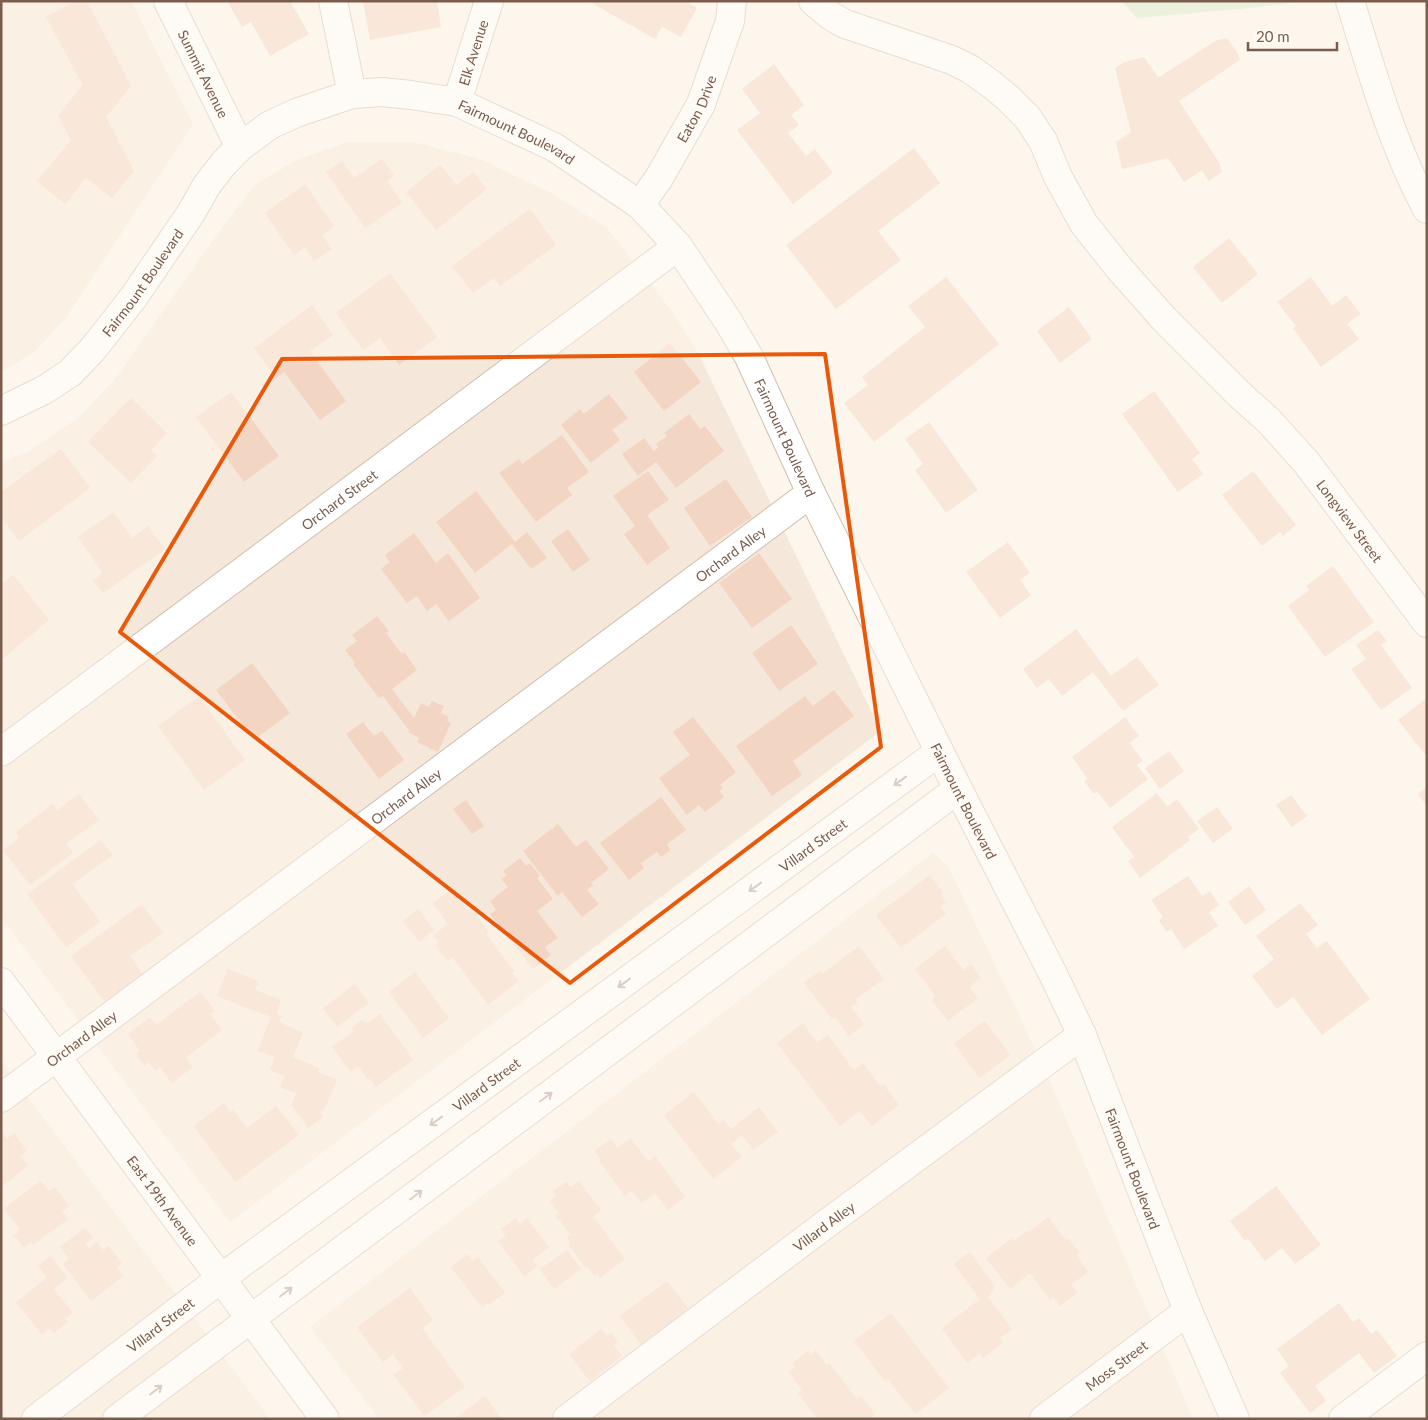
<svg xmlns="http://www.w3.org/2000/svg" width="1428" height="1420" font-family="Lato,sans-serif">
  <rect width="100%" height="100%" fill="#fdf6ec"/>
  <g fill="#f5e8da">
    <path d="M1,1H131L193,124L65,319L34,352L1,372Z"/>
    <path d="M348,142H413L480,159L551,193L607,228L673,313L697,351L881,731L230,1222L1,917V462L28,452L79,417L115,379L224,225L257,183L299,159Z"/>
    <path d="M933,853L948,866L1046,1072L1193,1419H379L310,1327Z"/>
    <path d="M1,1061L270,1419H1Z"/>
  </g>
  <path fill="#d8ecc9" d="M1121,1H1299V2L1242,9L1137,18Z"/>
  <g fill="#f3d5c3">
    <path d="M76,1H87L131,86L106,117L134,171L112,198L86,178L65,204L37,181L71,140L58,116L83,85L46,17Z"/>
    <path d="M227,1H290L309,34L270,56L251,22L242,27Z"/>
    <path d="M363,1H437L441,27L370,40Z"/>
    <path d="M588,1H685L697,8L681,37L662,27L655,39Z"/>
    <path d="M1227,38L1238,54L1240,60L1179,101L1220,164L1222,172L1209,181L1202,170L1184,182L1168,158L1122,169L1116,142L1131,132L1115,68L1124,62L1144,57L1158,77L1161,76L1215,41Z"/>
    <path d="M774,64L804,105L791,115L799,125L788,133L806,156L815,149L833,173L793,204L737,130L760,113L742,89Z"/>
    <path d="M914,148L940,183L878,231L901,260L836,309L786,245Z"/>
    <path d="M382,159L394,176L387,181L402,203L365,228L326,172L342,161L354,178Z"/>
    <path d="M440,165L457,185L473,172L487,189L436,230L406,192Z"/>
    <path d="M305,184L334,226L322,235L332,249L314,261L305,247L294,255L265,213Z"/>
    <path d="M530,209L556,245L500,286L494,278L473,293L452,266Z"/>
    <path d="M1229,238L1258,274L1222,303L1193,267Z"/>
    <path d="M390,273L437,337L399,365L380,338L363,350L336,313Z"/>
    <path d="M946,277L999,344L874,442L844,403L868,385L862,377L925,327L908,306Z"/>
    <path d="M1311,277L1332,306L1346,295L1361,314L1347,324L1359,339L1321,367L1293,328L1296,326L1277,302Z"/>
    <path d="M312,305L333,335L310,351L346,401L320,420L284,372L276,378L254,348Z"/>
    <path d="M1069,307L1092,339L1060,363L1037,331Z"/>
    <path d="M670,343L701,382L664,411L634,372Z"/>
    <path d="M1154,391L1200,453L1192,459L1203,474L1178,492L1122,414Z"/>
    <path d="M231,392L279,456L244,482L196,417Z"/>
    <path d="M609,394L628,418L612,430L620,440L591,463L561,425L580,409L584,414Z"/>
    <path d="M131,398L167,433L151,450L157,456L131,483L88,442Z"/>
    <path d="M689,414L700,429L705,426L724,451L676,488L656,462L638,476L622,454L644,438L654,451L659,447L656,444L667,436L664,433Z"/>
    <path d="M929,422L978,490L946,513L915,470L923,464L905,439Z"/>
    <path d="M562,435L589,472L567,488L572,495L536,522L499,473L519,459L522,464Z"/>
    <path d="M61,449L90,488L19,541L1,516V492Z"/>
    <path d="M648,471L669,500L647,515L670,548L647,565L624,534L635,526L613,496Z"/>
    <path d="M1253,471L1296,525L1283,536L1280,532L1262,546L1222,495Z"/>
    <path d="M726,479L752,517L710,546L684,508Z"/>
    <path d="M476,491L515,542L527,532L547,558L531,569L512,544L475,573L436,522Z"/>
    <path d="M113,512L132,538L148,526L165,549L103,593L93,581L103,573L78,537Z"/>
    <path d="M568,529L590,560L573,572L551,541Z"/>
    <path d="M414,533L436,563L448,553L480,598L449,621L436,604L427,611L417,596L407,603L381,569L390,562L385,555Z"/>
    <path d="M1008,542L1030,573L1020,580L1031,595L1000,618L966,572Z"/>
    <path d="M759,553L792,599L752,628L719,583Z"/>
    <path d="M1333,566L1374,622L1325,657L1288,606L1309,590L1306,586Z"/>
    <path d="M13,575L49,620L1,660V585Z"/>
    <path d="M377,616L389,631L386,633L402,654L404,652L417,670L392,689L414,718L421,703L429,707L432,701L444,706L441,713L449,717L447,721L451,723L438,752L417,742L419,738L408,732L409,730L383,696L379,698L353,664L355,663L345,650L357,641L352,635Z"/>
    <path d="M791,625L818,664L779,691L752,653Z"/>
    <path d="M1076,629L1111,676L1137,657L1159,685L1123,711L1093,672L1062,696L1049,679L1037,688L1023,669Z"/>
    <path d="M1378,630L1387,641L1381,645L1412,688L1381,710L1351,669L1366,659L1356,645Z"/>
    <path d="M252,663L290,713L254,740L216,690Z"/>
    <path d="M834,690L854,716L793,761L802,775L772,796L736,746L805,696L813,706Z"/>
    <path d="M199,696L245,760L204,790L158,726Z"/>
    <path d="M1427,698V757L1398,720Z"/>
    <path d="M693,717L736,772L720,785L723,788L719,791L724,797L705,812L699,805L687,815L659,778L690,755L673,732Z"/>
    <path d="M1125,717L1139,736L1130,743L1143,761L1137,765L1148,779L1110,808L1097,791L1094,794L1084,781L1088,779L1072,757Z"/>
    <path d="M363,722L374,736L382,731L404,760L379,779L346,734Z"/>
    <path d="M1169,751L1184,771L1160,789L1145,768Z"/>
    <path d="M1427,787V806L1418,794Z"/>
    <path d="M1157,793L1167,807L1177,799L1199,829L1188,837L1190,840L1140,878L1128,861L1134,857L1112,827Z"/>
    <path d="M79,794L99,820L66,844L73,853L30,885L3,850L19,838L16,832L53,804L57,810Z"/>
    <path d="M1291,795L1307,816L1292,827L1276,805Z"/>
    <path d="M661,797L686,830L667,844L670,850L661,857L657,852L641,863L644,868L629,880L600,843Z"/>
    <path d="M466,800L484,826L472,834L453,809Z"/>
    <path d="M1217,807L1233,829L1213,843L1197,821Z"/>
    <path d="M558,824L576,847L586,840L609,869L591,883L593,885L587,890L599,904L582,917L562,892L558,896L523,851Z"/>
    <path d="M101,840L113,855L72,884L100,922L66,947L27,894Z"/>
    <path d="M520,858L526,866L530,863L540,876L537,878L553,899L537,911L558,938L545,947L551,955L533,969L490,914L496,910L490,901L508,887L501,879L507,875L503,871Z"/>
    <path d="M930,875L943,893L941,895L946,902L940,906L946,914L901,948L876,915Z"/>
    <path d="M1188,876L1202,896L1210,891L1219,905L1209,912L1218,926L1184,949L1171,929L1167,932L1159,921L1163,917L1151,900Z"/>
    <path d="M1249,886L1266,910L1245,925L1228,902Z"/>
    <path d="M451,889L467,910L470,907L489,932L486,934L514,971L512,973L519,981L488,1005L452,957L447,961L436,945L439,942L433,935L448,924L433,903Z"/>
    <path d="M1300,903L1318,925L1306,934L1317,948L1327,941L1370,999L1322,1035L1293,997L1277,1009L1252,976L1274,959L1256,936Z"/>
    <path d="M142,904L163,933L130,956L143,975L105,1002L71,956Z"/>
    <path d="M418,909L434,930L419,942L403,921Z"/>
    <path d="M859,946L884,979L856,999L857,1003L851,1007L864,1024L849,1036L835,1017L832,1019L804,983L820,971L822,974Z"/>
    <path d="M945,946L963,970L971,964L981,978L969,987L978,998L948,1021L932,1000L936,997L915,969Z"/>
    <path d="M228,969L258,981L255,990L281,1000L276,1014L281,1016L279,1022L303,1032L293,1057L319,1068L318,1072L337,1080L325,1108L320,1112L323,1117L308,1128L291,1104L293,1102L296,1093L280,1087L285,1076L270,1070L275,1057L258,1051L271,1017L217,996Z"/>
    <path d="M415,972L449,1018L423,1038L389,992Z"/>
    <path d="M355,984L369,1003L337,1027L323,1008Z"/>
    <path d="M200,992L215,1011L210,1014L222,1030L186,1057L193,1067L172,1083L160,1067L155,1071L149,1062L144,1066L136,1054L140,1051L128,1034L150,1017L156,1025Z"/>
    <path d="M380,1014L413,1060L376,1087L370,1078L368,1080L358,1066L351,1072L332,1047L354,1031L351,1028L362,1020L366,1024Z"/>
    <path d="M985,1021L1010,1055L979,1078L954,1043Z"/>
    <path d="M803,1023L817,1043L828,1035L854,1070L863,1063L880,1086L883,1084L899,1105L872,1126L860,1111L840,1126L777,1043Z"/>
    <path d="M694,1092L718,1124L724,1120L731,1129L759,1107L778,1132L753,1150L742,1135L731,1144L742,1157L713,1179L664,1115Z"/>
    <path d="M224,1103L230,1112L233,1110L247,1128L276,1106L299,1135L235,1182L194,1126Z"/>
    <path d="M1,1131L7,1139L14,1133L27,1151L20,1157L28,1166L1,1187Z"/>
    <path d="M631,1138L648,1161L655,1156L685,1197L668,1210L655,1193L641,1203L632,1191L625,1196L599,1161L601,1160L595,1151L611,1139L617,1148Z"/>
    <path d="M41,1181L49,1191L55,1187L69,1206L62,1211L68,1219L33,1245L31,1242L24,1248L14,1235L20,1230L4,1208Z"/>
    <path d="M579,1181L601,1210L593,1217L625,1259L600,1278L597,1274L595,1276L587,1266L585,1267L569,1246L571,1244L567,1238L571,1235L556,1216L559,1213L550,1201L556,1195L553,1191L566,1182L570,1187Z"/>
    <path d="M1276,1186L1321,1245L1295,1264L1282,1248L1265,1261L1248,1239L1245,1241L1230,1221Z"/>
    <path d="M1048,1217L1066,1240L1068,1238L1079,1252L1076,1255L1088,1272L1071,1285L1077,1293L1060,1306L1053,1297L1050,1300L1030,1273L1010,1289L986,1258L1012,1238L1014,1241L1028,1230L1029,1232Z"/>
    <path d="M516,1218L520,1224L527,1218L549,1247L532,1260L537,1266L524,1276L498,1241L506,1235L501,1229Z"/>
    <path d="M85,1228L93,1238L85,1244L89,1249L97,1242L103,1250L109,1246L122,1264L117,1268L123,1276L91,1301L63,1264L76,1254L69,1259L60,1247Z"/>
    <path d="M567,1250L581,1269L554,1289L540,1269Z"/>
    <path d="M970,1252L995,1287L988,1297L1012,1329L1000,1338L1003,1343L983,1358L980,1353L967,1363L942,1328L980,1299L954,1264Z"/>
    <path d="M467,1254L472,1261L478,1257L505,1293L489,1305L488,1303L482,1307L451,1267Z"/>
    <path d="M51,1256L67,1278L54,1289L73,1313L65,1319L68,1322L54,1333L50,1328L42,1335L16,1302L47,1278L38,1266Z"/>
    <path d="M667,1281L690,1311L653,1338L652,1336L641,1344L620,1316Z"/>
    <path d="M410,1288L433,1320L422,1328L465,1387L424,1416L394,1375L403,1368L393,1354L383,1362L357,1327Z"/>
    <path d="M1339,1303L1353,1322L1359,1318L1371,1334L1377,1330L1397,1356L1374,1373L1359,1353L1315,1386L1326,1401L1310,1413L1280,1373L1289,1366L1277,1349Z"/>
    <path d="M891,1313L949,1388L915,1414L888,1379L885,1381L854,1341Z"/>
    <path d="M601,1329L607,1336L611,1333L618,1342L613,1345L622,1356L590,1381L569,1354Z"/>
    <path d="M816,1350L826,1365L829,1363L857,1399L861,1396L875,1414L870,1419H818L798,1393L802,1390L789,1372L796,1367L793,1363L808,1351L810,1355Z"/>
    <path d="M485,1396L502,1419H459L457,1417Z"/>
  </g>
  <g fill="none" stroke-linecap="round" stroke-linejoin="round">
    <g stroke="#d1beb0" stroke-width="30">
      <g id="minor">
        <path id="s1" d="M168,1L240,147"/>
        <path d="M333,1L352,94"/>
        <path id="s2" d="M813,1L831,16L845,24L952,60L970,69L991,84L1008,98L1027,117L1043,141L1058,177L1084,224L1119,268L1165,320L1239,394L1268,420L1306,462L1427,623"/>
        <path d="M1350,1C1372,72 1392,144 1427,209"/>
        <path id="s3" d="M457,102L489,1"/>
        <path id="s4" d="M640,205L659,178L701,104L730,21L732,1"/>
        <path id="s5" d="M1,411L44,390L70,373L93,349L133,298L191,213L207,185L224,163L240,147L270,125L296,113L352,94L382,92L411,95L457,102L554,147L640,205L678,246L728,321L749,357L811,493L958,789L1053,974L1082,1035L1188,1311L1235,1419"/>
        <path id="s6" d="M1,752L678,246"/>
        <path id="s7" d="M1,982L325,1419"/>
        <path id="s8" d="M1,1098L811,493"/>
        <path id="s9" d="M36,1419L220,1279L939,752"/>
        <path d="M117,1419L958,789"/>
        <path id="s10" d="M567,1419L826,1224L1082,1035"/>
        <path id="s11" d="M1044,1419L1188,1311"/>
        <path d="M1343,1419L1427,1356"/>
      </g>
    </g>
    <use href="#minor" stroke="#fff" stroke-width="28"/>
  </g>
  <defs><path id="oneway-shaft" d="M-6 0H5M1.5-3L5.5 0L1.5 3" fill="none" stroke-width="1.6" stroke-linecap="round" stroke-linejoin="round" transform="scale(1.25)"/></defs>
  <g stroke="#af9d94">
    <use href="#oneway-shaft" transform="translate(900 781) rotate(144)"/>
    <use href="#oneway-shaft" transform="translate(755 887) rotate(144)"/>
    <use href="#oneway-shaft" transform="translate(624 983) rotate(144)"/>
    <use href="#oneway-shaft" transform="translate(546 1097) rotate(-37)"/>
    <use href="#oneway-shaft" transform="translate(436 1121) rotate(144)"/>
    <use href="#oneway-shaft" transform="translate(416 1195) rotate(-37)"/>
    <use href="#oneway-shaft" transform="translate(286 1292) rotate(-37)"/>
    <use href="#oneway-shaft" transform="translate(156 1390) rotate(-37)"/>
  </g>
  <path d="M0 0H1428V1420H0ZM825,354L881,747L570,983L120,632L282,359Z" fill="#fdf6ec" fill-opacity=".55" fill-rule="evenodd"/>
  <path fill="none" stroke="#e8590c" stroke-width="4" stroke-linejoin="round" d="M825,354L881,747L570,983L120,632L282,359Z"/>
  <g text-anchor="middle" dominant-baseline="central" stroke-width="4" stroke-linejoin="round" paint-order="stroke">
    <g font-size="14" fill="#7a5c4d" stroke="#fffaf3">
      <text stroke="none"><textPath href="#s3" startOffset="52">Elk Avenue</textPath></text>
      <text stroke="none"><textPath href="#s1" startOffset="81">Summit Avenue</textPath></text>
      <text stroke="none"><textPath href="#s4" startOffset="112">Eaton Drive</textPath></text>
      <text stroke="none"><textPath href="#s5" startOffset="660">Fairmount Boulevard</textPath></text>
      <text stroke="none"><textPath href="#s5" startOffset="195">Fairmount Boulevard</textPath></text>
      <text stroke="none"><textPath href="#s5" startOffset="1080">Fairmount Boulevard</textPath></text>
      <text stroke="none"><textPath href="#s6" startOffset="422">Orchard Street</textPath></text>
      <text stroke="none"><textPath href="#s2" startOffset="768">Longview Street</textPath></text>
      <text stroke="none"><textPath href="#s8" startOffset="910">Orchard Alley</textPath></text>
      <text stroke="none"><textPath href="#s8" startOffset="505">Orchard Alley</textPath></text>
      <text stroke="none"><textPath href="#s5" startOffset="1485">Fairmount Boulevard</textPath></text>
      <text stroke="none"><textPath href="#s9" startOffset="966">Villard Street</textPath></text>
      <text stroke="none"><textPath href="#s8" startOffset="100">Orchard Alley</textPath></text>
      <text stroke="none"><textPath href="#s9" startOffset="561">Villard Street</textPath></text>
      <text stroke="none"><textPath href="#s5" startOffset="1890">Fairmount Boulevard</textPath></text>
      <text stroke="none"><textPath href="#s7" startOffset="272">East 19th Avenue</textPath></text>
      <text stroke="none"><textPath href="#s10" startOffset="321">Villard Alley</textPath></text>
      <text stroke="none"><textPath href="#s9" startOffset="156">Villard Street</textPath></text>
      <text stroke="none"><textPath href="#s11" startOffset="90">Moss Street</textPath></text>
    </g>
  </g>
  <rect width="1428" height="1420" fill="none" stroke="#7a5c4d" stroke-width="5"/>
  <path d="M1248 42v8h89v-8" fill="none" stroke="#7a5c4d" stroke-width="2.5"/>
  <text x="1256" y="42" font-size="15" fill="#7a5c4d" stroke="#fffaf3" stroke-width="4" paint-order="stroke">20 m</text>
</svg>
